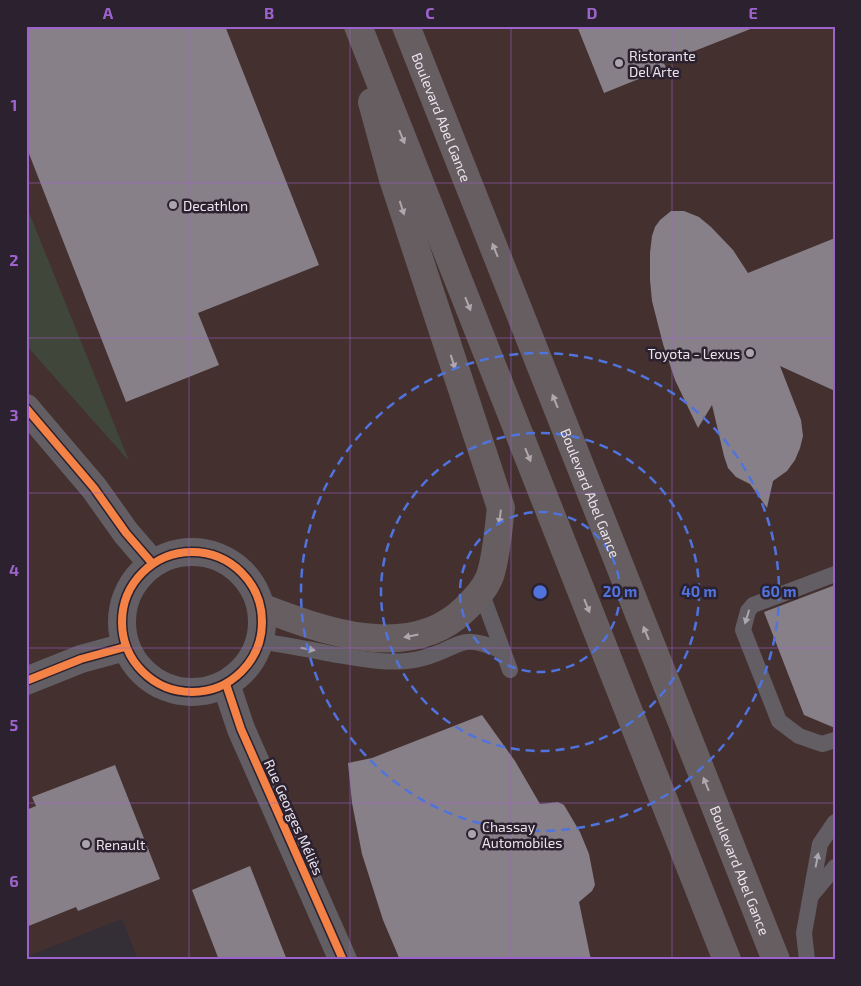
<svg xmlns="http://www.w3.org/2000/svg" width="861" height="986" font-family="'Exo 2',sans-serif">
  <rect width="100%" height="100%" fill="#342e36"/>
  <path fill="#44312f" d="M26,26H835V960H138L122,919L26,957Z"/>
  <path fill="#41463a" d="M26,205L129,461L26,345Z"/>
  <g fill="#878089">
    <path d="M26,26H225L319,265L198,313L219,365L126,402L26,146Z"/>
    <path d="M577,26H753V28L664,63L666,68L604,93Z"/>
    <path d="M671,211H684L699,217L711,227L733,250L748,273L835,238V391L780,366L801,420L803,436L800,448L795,460L787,471L773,481L767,508L750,484L736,477L728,468L724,456L712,405L698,428L675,380L663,344L652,301L650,280V253L652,236L655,227L660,220Z"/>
    <path d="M835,585V728L804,715L764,612Z"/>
    <path d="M482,715L515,761L540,804L558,802L564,805L580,832L589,854L595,885L592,891L579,902L591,960H400L383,920L362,854L352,803L348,763L372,758Z"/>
    <path d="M115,765L160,879L78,911L76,907L26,927V810L36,806L32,797Z"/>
    <path d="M250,866L281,945L287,960H219L192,890Z"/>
  </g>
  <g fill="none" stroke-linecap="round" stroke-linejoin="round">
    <g stroke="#625e64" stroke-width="16">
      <path d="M835,574L753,605L748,611L743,630L779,721L799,736L822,744L835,740"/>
      <path d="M481,592L510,670"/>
      <path d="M260,641C284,645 308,649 332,654C362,659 393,666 423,658C462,648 458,631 502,651"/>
      <path d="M811,896L835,867"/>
      <path d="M807,960L804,933L820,844L835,822"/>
    </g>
    <path stroke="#625e64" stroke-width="28" d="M26,681L81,659L125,647"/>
    <g stroke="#625e64" stroke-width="28">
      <path d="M26,408L94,488L126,533L152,563"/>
      <circle cx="192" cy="622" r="70"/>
      <path d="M226,684L241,729L343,960"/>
    </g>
    <g stroke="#665e60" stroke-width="28">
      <path d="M358,26L727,960"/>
      <path id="s1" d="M406,26L776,960"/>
      <path d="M261,607C323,631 410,663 465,609C475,599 485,589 490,576C497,554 498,531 501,508L393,179L372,102"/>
    </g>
    <g stroke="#2c222f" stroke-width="11">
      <g id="cycleway">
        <path d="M26,408L94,488L126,533L152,563"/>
        <circle cx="192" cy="622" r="70"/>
        <path d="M26,681L81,659L125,647"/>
        <path d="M226,684L241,729L343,960"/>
      </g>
    </g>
    <use href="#cycleway" stroke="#f48246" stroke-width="8"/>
  </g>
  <defs><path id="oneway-solid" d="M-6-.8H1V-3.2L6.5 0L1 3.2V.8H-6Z" transform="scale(1.25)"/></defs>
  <g fill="#afa7ae">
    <use href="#oneway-solid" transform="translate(402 137) rotate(68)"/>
    <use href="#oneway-solid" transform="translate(402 208) rotate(72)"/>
    <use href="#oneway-solid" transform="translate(495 250) rotate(-112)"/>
    <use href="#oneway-solid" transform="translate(468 304) rotate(68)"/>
    <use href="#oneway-solid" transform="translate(453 362) rotate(72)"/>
    <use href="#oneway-solid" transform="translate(555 401) rotate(-112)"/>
    <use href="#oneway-solid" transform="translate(528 455) rotate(68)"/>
    <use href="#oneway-solid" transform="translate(500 517) rotate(97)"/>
    <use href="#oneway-solid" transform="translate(587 606) rotate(68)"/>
    <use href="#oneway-solid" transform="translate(646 633) rotate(-112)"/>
    <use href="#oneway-solid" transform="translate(411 636) rotate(169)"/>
    <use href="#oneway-solid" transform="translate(706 784) rotate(-112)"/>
  </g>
  <g fill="#ada7af">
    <use href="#oneway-solid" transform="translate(747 617) rotate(107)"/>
    <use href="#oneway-solid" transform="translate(308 649) rotate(10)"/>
    <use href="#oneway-solid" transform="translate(817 860) rotate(-79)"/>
  </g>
  <path fill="none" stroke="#9c63cd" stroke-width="1" stroke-opacity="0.55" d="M189,26V960M350,26V960M511,26V960M672,26V960M26,183H835M26,338H835M26,493H835M26,648H835M26,803H835"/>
  <g fill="none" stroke="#5073dd" stroke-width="2.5" stroke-dasharray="9 6">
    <circle cx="540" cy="592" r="80"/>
    <circle cx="540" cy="592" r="159"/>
    <circle cx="540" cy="592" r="239"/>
  </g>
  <g fill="#aaa4ad" stroke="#2c222f" stroke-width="2">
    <circle cx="619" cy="63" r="5"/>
    <circle cx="173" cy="205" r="5"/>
    <circle cx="750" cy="353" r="5"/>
    <circle cx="472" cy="834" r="5"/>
    <circle cx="86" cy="844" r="5"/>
  </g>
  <g text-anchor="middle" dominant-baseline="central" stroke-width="5" stroke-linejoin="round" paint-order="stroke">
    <g font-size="14" fill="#eae3ed" stroke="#2c222f" text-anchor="start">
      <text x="629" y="55">Ristorante<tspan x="629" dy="16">Del Arte</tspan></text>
      <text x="183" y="205">Decathlon</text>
      <text x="740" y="353" text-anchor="end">Toyota - Lexus</text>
      <text x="482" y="826">Chassay<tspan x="482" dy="16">Automobiles</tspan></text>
      <text x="96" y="844">Renault</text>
    </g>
    <g font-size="14" fill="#eae3ed" stroke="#2c222f">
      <text stroke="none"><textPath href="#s1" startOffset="98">Boulevard Abel Gance</textPath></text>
      <text stroke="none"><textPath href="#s1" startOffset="502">Boulevard Abel Gance</textPath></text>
      <text transform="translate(294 817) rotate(66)">Rue Georges Méliès</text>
      <text stroke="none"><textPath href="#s1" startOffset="908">Boulevard Abel Gance</textPath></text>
    </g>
  </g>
  <circle cx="540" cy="592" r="8" fill="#5073dd" stroke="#2c222f" stroke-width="2.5"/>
  <g font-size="15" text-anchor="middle" font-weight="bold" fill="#5073dd" stroke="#2c222f" stroke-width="5" stroke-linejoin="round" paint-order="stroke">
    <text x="620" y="597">20 m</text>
    <text x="699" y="597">40 m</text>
    <text x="779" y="597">60 m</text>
  </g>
  <rect width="861" height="986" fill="none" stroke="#2c222f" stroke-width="55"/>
  <rect x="28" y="28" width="806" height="930" fill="none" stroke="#9c63cd" stroke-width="2"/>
  <g font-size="16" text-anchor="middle" font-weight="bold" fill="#9c63cd">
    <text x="108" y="19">A</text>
    <text x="269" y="19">B</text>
    <text x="430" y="19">C</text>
    <text x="592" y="19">D</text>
    <text x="753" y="19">E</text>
    <text x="14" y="111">1</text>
    <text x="14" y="266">2</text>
    <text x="14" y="421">3</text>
    <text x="14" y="576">4</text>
    <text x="14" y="731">5</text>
    <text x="14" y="887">6</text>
  </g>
</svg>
